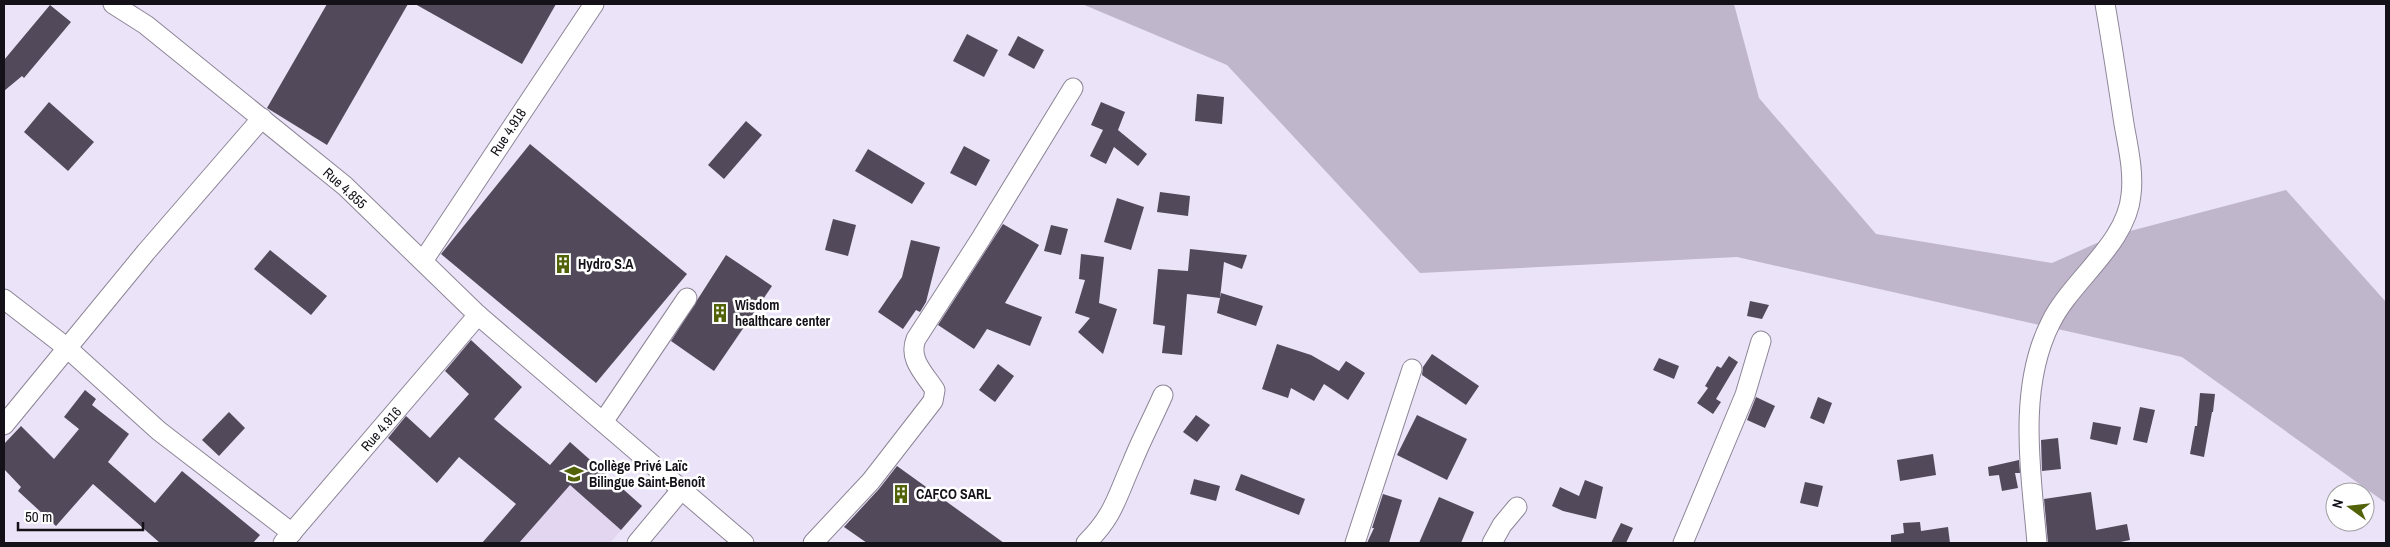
<svg xmlns="http://www.w3.org/2000/svg" width="2390" height="547" font-family="'Archivo Narrow',sans-serif">
  <rect width="100%" height="100%" fill="#ebe3f7"/>
  <path fill="#e2d6f1" d="M570,442L642,506L610,543H482Z"/>
  <path fill="#c0b6cc" d="M1082,4H1734L1759,98L1876,234L2052,263L2115,235L2286,190L2386,302V503L2182,357L1737,257L1420,273L1227,65Z"/>
  <g fill="#524a5b">
    <path d="M327,4H408L327,145L267,108Z"/>
    <path d="M415,4H556L522,64Z"/>
    <path d="M50,5L71,22L24,78L22,76L4,91V60Z"/>
    <path d="M967,34L998,50L984,77L953,61Z"/>
    <path d="M1018,36L1044,50L1034,69L1008,55Z"/>
    <path d="M1197,94L1224,97L1222,124L1195,121Z"/>
    <path d="M49,102L94,142L68,171L24,132Z"/>
    <path d="M1101,102L1125,112L1118,130L1147,154L1138,166L1114,147L1106,164L1090,156L1103,130L1091,125Z"/>
    <path d="M746,121L762,135L724,179L708,165Z"/>
    <path d="M530,144L687,274L596,383L441,254Z"/>
    <path d="M964,146L990,160L976,186L950,173Z"/>
    <path d="M868,149L925,183L912,204L855,171Z"/>
    <path d="M1160,192L1190,196L1188,216L1157,212Z"/>
    <path d="M1117,198L1144,207L1131,250L1104,242Z"/>
    <path d="M833,219L856,225L848,256L825,250Z"/>
    <path d="M1003,224L1039,245L1005,303L1042,317L1030,346L987,329L974,349L938,325Z"/>
    <path d="M1051,225L1068,229L1061,255L1044,251Z"/>
    <path d="M911,240L940,247L926,302L920,312L916,310L903,329L878,312L902,277Z"/>
    <path d="M1190,249L1247,255L1242,269L1224,262L1220,298L1187,294L1182,355L1162,353L1165,326L1153,324L1158,269L1188,271Z"/>
    <path d="M270,250L327,296L311,315L254,269Z"/>
    <path d="M1081,254L1104,257L1099,303L1117,309L1103,354L1078,332L1090,318L1075,313L1085,280L1079,279Z"/>
    <path d="M726,255L772,286L714,371L671,341Z"/>
    <path d="M1221,293L1263,306L1256,326L1217,313Z"/>
    <path d="M1750,301L1769,305L1762,319L1747,316Z"/>
    <path d="M471,340L522,387L494,419L550,465L570,442L642,506L621,530L570,485L519,543H482L516,504L459,457L437,483L388,438L406,416L430,438L469,394L445,371Z"/>
    <path d="M1277,344L1311,355L1339,371L1346,361L1365,373L1348,400L1324,384L1314,401L1291,388L1288,398L1262,389Z"/>
    <path d="M1432,354L1479,386L1466,405L1422,375L1423,367Z"/>
    <path d="M1729,356L1738,362L1716,399L1721,402L1713,414L1697,403L1708,388L1705,386L1717,366L1721,368Z"/>
    <path d="M1659,358L1679,366L1674,379L1653,370Z"/>
    <path d="M998,364L1014,376L995,402L979,390Z"/>
    <path d="M85,390L96,399L92,405L129,434L108,462L155,503L182,471L260,535L253,543H160L93,484L56,526L18,491L21,487L4,469V444L21,426L54,459L79,429L64,417Z"/>
    <path d="M2200,393L2215,394L2213,412H2212L2204,457L2190,454L2195,426H2197Z"/>
    <path d="M1756,397L1775,406L1765,428L1747,420Z"/>
    <path d="M1818,397L1832,403L1824,424L1810,418Z"/>
    <path d="M2140,407L2155,410L2147,443L2133,440Z"/>
    <path d="M229,412L245,428L219,456L202,440Z"/>
    <path d="M1196,415L1210,425L1197,442L1183,432Z"/>
    <path d="M1417,415L1467,439L1447,480L1397,455Z"/>
    <path d="M2093,422L2121,427L2117,445L2090,439Z"/>
    <path d="M2058,438L2061,469L2042,471L2041,440Z"/>
    <path d="M1933,454L1936,475L1900,481L1897,460Z"/>
    <path d="M2019,460L2020,473H2015L2018,488L2002,491L1999,475L1989,476L1988,467Z"/>
    <path d="M897,466L1004,543H867L844,527L879,489Z"/>
    <path d="M1241,474L1305,499L1299,515L1235,490Z"/>
    <path d="M1194,479L1220,486L1216,501L1190,494Z"/>
    <path d="M1585,480L1603,487L1596,519L1563,511L1552,506L1560,487L1579,496Z"/>
    <path d="M1805,482L1823,486L1818,507L1800,503Z"/>
    <path d="M2091,492L2096,530L2127,524L2130,540L2116,543H2048L2044,499Z"/>
    <path d="M1383,494L1402,500L1389,543H1367L1374,528H1372Z"/>
    <path d="M1439,497L1474,512L1461,543H1419Z"/>
    <path d="M1920,522L1921,531L1948,527L1950,543H1891V535L1904,533L1903,523Z"/>
    <path d="M1621,523L1633,528L1626,543H1611Z"/>
  </g>
  <g fill="none" stroke-linecap="round" stroke-linejoin="round">
    <g stroke="#8d8597" stroke-width="21">
      <g id="minor">
        <path d="M113,4L146,25L345,186L478,315L744,543"/>
        <path d="M423,261L594,4"/>
        <path d="M4,299L66,347L159,431L292,533"/>
        <path d="M603,422L687,298"/>
        <path d="M4,425L146,252L262,118"/>
        <path d="M283,543L478,315"/>
        <path d="M637,543L682,489"/>
        <path d="M813,543L871,481L933,401L935,390C924,373 908,359 916,339L980,240L1073,88"/>
        <path d="M1086,543C1114,516 1117,496 1132,463C1141,440 1153,418 1163,395"/>
        <path d="M1355,543L1412,369"/>
        <path d="M1492,543L1502,525L1517,507"/>
        <path d="M1683,543L1745,395L1761,341"/>
        <path d="M2037,543C2031,472 2017,388 2051,322C2071,281 2127,243 2131,195C2134,172 2128,147 2124,124C2118,84 2112,44 2105,4"/>
      </g>
    </g>
    <use href="#minor" stroke="#fff" stroke-width="19"/>
  </g>
  <defs>
    <g id="building-bare" transform="scale(1.5)"><path d="M-4-6H4V6H1V3H-1V6H-4ZM-2.5-4.3h1.7v1.8h-1.7ZM.8-4.3h1.7v1.8H.8ZM-2.5-1h1.7V.8h-1.7ZM.8-1h1.7V.8H.8Z" fill="#526208" stroke="#fff" stroke-width="2.5" paint-order="stroke"/></g>
    <g id="school-bare" transform="scale(1.5)"><path d="M0-5L7-2L0 1L-7-2ZM-4 1L0 2.5L4 1V4Q0 6-4 4Z" fill="#526208" stroke="#fff" stroke-width="2.5" paint-order="stroke"/></g>
  </defs>
  <g fill-rule="evenodd">
    <use href="#building-bare" x="563" y="264"/>
    <use href="#building-bare" x="720" y="313"/>
    <use href="#school-bare" x="574" y="474"/>
    <use href="#building-bare" x="901" y="494"/>
  </g>
  <g text-anchor="middle" dominant-baseline="central" stroke-width="5" stroke-linejoin="round" paint-order="stroke">
    <g font-size="14" fill="#141118" stroke="#fff">
      <text transform="translate(508 132) rotate(-57)">Rue 4.918</text>
      <text transform="translate(345 188) rotate(42)">Rue 4.855</text>
      <text transform="translate(381 429) rotate(-49)">Rue 4.916</text>
    </g>
    <g font-size="14" font-weight="bold" fill="#141118" stroke="#fff" text-anchor="start">
      <text x="578" y="264">Hydro S.A</text>
      <text x="735" y="305">Wisdom<tspan x="735" dy="16">healthcare center</tspan></text>
      <text x="589" y="466">Collège Privé Laïc<tspan x="589" dy="16">Bilingue Saint-Benoît</tspan></text>
      <text x="916" y="494">CAFCO SARL</text>
    </g>
  </g>
  <rect width="2390" height="547" fill="none" stroke="#141118" stroke-width="10"/>
  <g transform="translate(2350 507) rotate(285)"><circle r="24" fill="#ffffff" stroke="#a1a0a3"/>
  <path d="M0-4L9 19L0 12L-9 19Z" fill="#526208"/>
  <text y="-8" font-size="14" font-weight="bold" text-anchor="middle" fill="#141118">N</text>
  </g>
  <path d="M18 522v8h125v-8" fill="none" stroke="#141118" stroke-width="2.5"/>
  <text x="25" y="522" font-size="15" fill="#141118" stroke="#ffffff" stroke-width="4" paint-order="stroke">50 m</text>
</svg>
